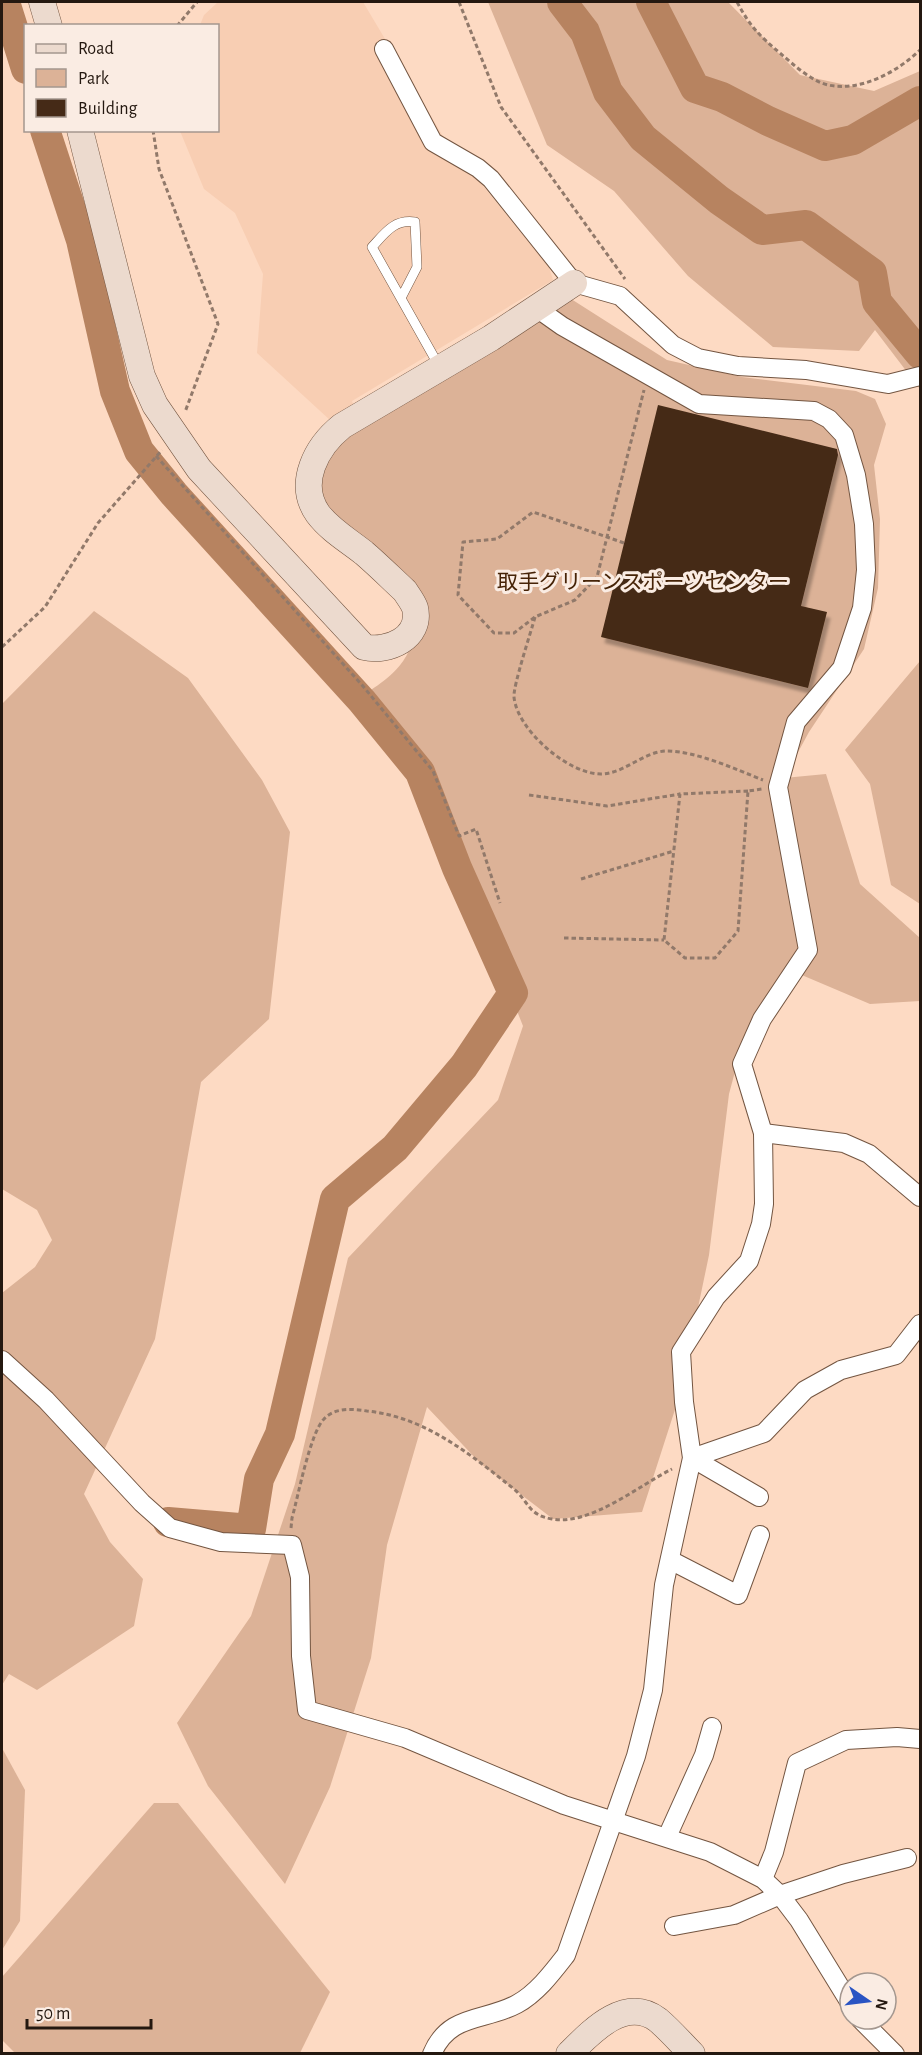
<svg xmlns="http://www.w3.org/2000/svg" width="922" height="2055" font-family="'Alegreya Sans','Noto Sans JP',sans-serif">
  <defs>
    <filter id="shadow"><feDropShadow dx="3.5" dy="6" stdDeviation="1.5" flood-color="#0004"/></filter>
  </defs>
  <rect width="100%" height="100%" fill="#fddac3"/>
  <path fill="#f8ceb3" d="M218,2H363L444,138L549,267L553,280L352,401L355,409L331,421L257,353L263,274L235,213L204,189L180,131L218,130V26L200,25L204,15Z"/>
  <g fill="#dcb297">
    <path d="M488,2H728L800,75L874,91L920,71V389L875,330L859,351L773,347L688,276L614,191L547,145Z"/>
    <path d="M568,297L667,360L742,377L856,391L875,399L886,424L874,465L880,519L878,588L864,649L809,732L784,778L826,774L860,884L920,938V1001L870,1004L797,973L755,1033L745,1034L729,1094L709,1255L680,1394L642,1512L553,1519L480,1463L427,1407L387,1545L371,1658L330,1787L285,1884L208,1786L177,1723L251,1616L295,1484L348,1258L498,1100L523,1026L427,785L356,700C402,670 405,666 424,614L370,548L326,506L319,488L321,469L345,435Z"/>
    <path d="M94,611L188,678L262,780L290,832L269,1019L201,1082L155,1339L84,1494L110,1542L143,1579L134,1626L37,1690L9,1674L2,1685V1293L35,1267L52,1240L37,1210L2,1189V704Z"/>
    <path d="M920,661V904L891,885L870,784L845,750Z"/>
    <path d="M2,1748L25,1790L20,1921L2,1950Z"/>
    <path d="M154,1803H178L330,1992L300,2053L16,2054L2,2040V1977Z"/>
  </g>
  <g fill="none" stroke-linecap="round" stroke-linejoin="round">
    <g stroke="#b78360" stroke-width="30">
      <path d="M5,2L26,69"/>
      <path d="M562,2L585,32L608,92L643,138L719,200L762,230L806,225L872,273L877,302L920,354"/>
      <path d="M651,2L695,88L722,97L768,121L825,146L853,140L920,101"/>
      <path d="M45,130L81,240L115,391L139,451L174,494L362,701L420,772L457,868L513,993L464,1066L395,1148L335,1199L280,1434L259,1479L251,1529L168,1522"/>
    </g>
  </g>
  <path fill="#452a17" filter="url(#shadow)" d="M658,405L837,449L838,455L801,606L827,612L808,688L601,637Z"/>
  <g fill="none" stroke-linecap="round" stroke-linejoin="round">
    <g stroke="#735541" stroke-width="10">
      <path id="lane" d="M401,298L417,267L415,222C394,219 385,233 372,247L439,366"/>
    </g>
    <g stroke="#735541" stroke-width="20">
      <g id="street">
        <path d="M384,49L433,142L478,168L491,179L574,283L620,296L673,345L698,358L738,366L806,370L888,384L920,376"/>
        <path d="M763,1133L844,1143L869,1154L920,1197"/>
        <path d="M2,1360L46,1400L142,1503L170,1528L221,1542L292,1545L300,1577L301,1656L307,1710L405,1738L564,1805L710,1852L763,1879L780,1895L799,1920L850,2003"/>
        <path d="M692,1458L764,1433L805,1390L841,1370L896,1355L920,1324"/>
        <path d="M692,1458L759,1497"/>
        <path d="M670,1560L738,1595L760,1535"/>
        <path d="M667,1837L704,1755L712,1727"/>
        <path d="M763,1879L774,1852L797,1763L846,1740L897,1737L920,1739"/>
        <path d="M674,1926L734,1915L780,1895L843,1874L907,1858"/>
        <path d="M860,2019L895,2054"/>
        <path d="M432,2054C449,2013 484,2022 517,2004C537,1993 552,1973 566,1955L636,1756L653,1690L664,1585L692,1458L684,1402L681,1352L716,1297L749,1261L761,1224L764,1204L763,1133L742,1064L762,1019L808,950L778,787L796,722L842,668L862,608L866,570L864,524L856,475L844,435L829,419L814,411L699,404L562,326L538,309"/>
      </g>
    </g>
    <g stroke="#735541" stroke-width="27">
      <g id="secondary">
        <path d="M42,2L49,26"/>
        <path d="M80,130L142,376L155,405L199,469L364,647C387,653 422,638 415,608C413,602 408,596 405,591C391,578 378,565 364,553C349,541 330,530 318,514C296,483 317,446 342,426L491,338L574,283"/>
        <path d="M569,2054C591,2032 625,1995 658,2020C670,2030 681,2043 692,2054"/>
      </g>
    </g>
    <g stroke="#91796a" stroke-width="3" stroke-dasharray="4.5 3" stroke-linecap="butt">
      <path d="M459,2L501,107L625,279"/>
      <path d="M737,2C751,28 759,35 781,54C794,65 811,81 828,85C861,92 897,72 920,50"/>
      <path d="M177,26L197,2"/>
      <path d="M153,130L159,169L218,324L185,412"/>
      <path d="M156,456L362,685L433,771L459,836L476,829L500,903"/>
      <path d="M624,543L607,537L597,577L575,600L535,617L514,633H494L458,595L463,542L497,539L533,512L607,537L644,390"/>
      <path d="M535,617C531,632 513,686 514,697C517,730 569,775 602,774C625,773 643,752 666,751C696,751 735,769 763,780"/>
      <path d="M2,647L45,607L98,523L162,450"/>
      <path d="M748,791L680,794L664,940L685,958H715L738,931L748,791L762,789"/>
      <path d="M529,795L607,806L680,794"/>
      <path d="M581,879L674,851"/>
      <path d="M564,938L664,940"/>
      <path d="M291,1528L292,1518C298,1497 310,1433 324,1419C335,1407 353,1409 367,1411C425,1417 470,1454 514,1489C529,1502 528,1515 552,1519C590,1526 638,1486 672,1469"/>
    </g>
    <use href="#lane" stroke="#fff" stroke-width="9"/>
    <use href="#street" stroke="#fff" stroke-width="18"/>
    <use href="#secondary" stroke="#ecdace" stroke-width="26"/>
  </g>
  <g text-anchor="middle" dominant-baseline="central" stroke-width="6" stroke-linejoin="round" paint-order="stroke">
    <g font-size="21" fill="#462307" stroke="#faece3">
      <text x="643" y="582">取手グリーンスポーツセンター</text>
    </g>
  </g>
  <rect width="922" height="2055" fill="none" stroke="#241810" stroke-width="6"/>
  <rect x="24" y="24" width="195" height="108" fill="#faece3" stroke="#a4978f" stroke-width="1.5"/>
  <rect x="36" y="44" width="30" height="9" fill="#ecdace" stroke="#a4978f" stroke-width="1.5"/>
  <text x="78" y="54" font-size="18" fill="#241810">Road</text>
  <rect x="36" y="69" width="30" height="18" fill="#dcb297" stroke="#a4978f" stroke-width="1.5"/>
  <text x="78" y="84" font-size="18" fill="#241810">Park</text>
  <rect x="36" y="99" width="30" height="18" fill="#452a17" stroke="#a4978f" stroke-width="1.5"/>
  <text x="78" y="114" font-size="18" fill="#241810">Building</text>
  <g transform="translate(868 2001) rotate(104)"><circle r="28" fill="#faece3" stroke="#a4978f" stroke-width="1.5"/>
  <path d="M0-4.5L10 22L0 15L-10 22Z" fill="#2954c3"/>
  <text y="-9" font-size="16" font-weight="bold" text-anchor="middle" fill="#241810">N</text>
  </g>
  <path d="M27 2019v9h124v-9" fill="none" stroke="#241810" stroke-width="3"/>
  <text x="36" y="2019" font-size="18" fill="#241810" stroke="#faece3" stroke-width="4.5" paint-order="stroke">50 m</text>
</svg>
